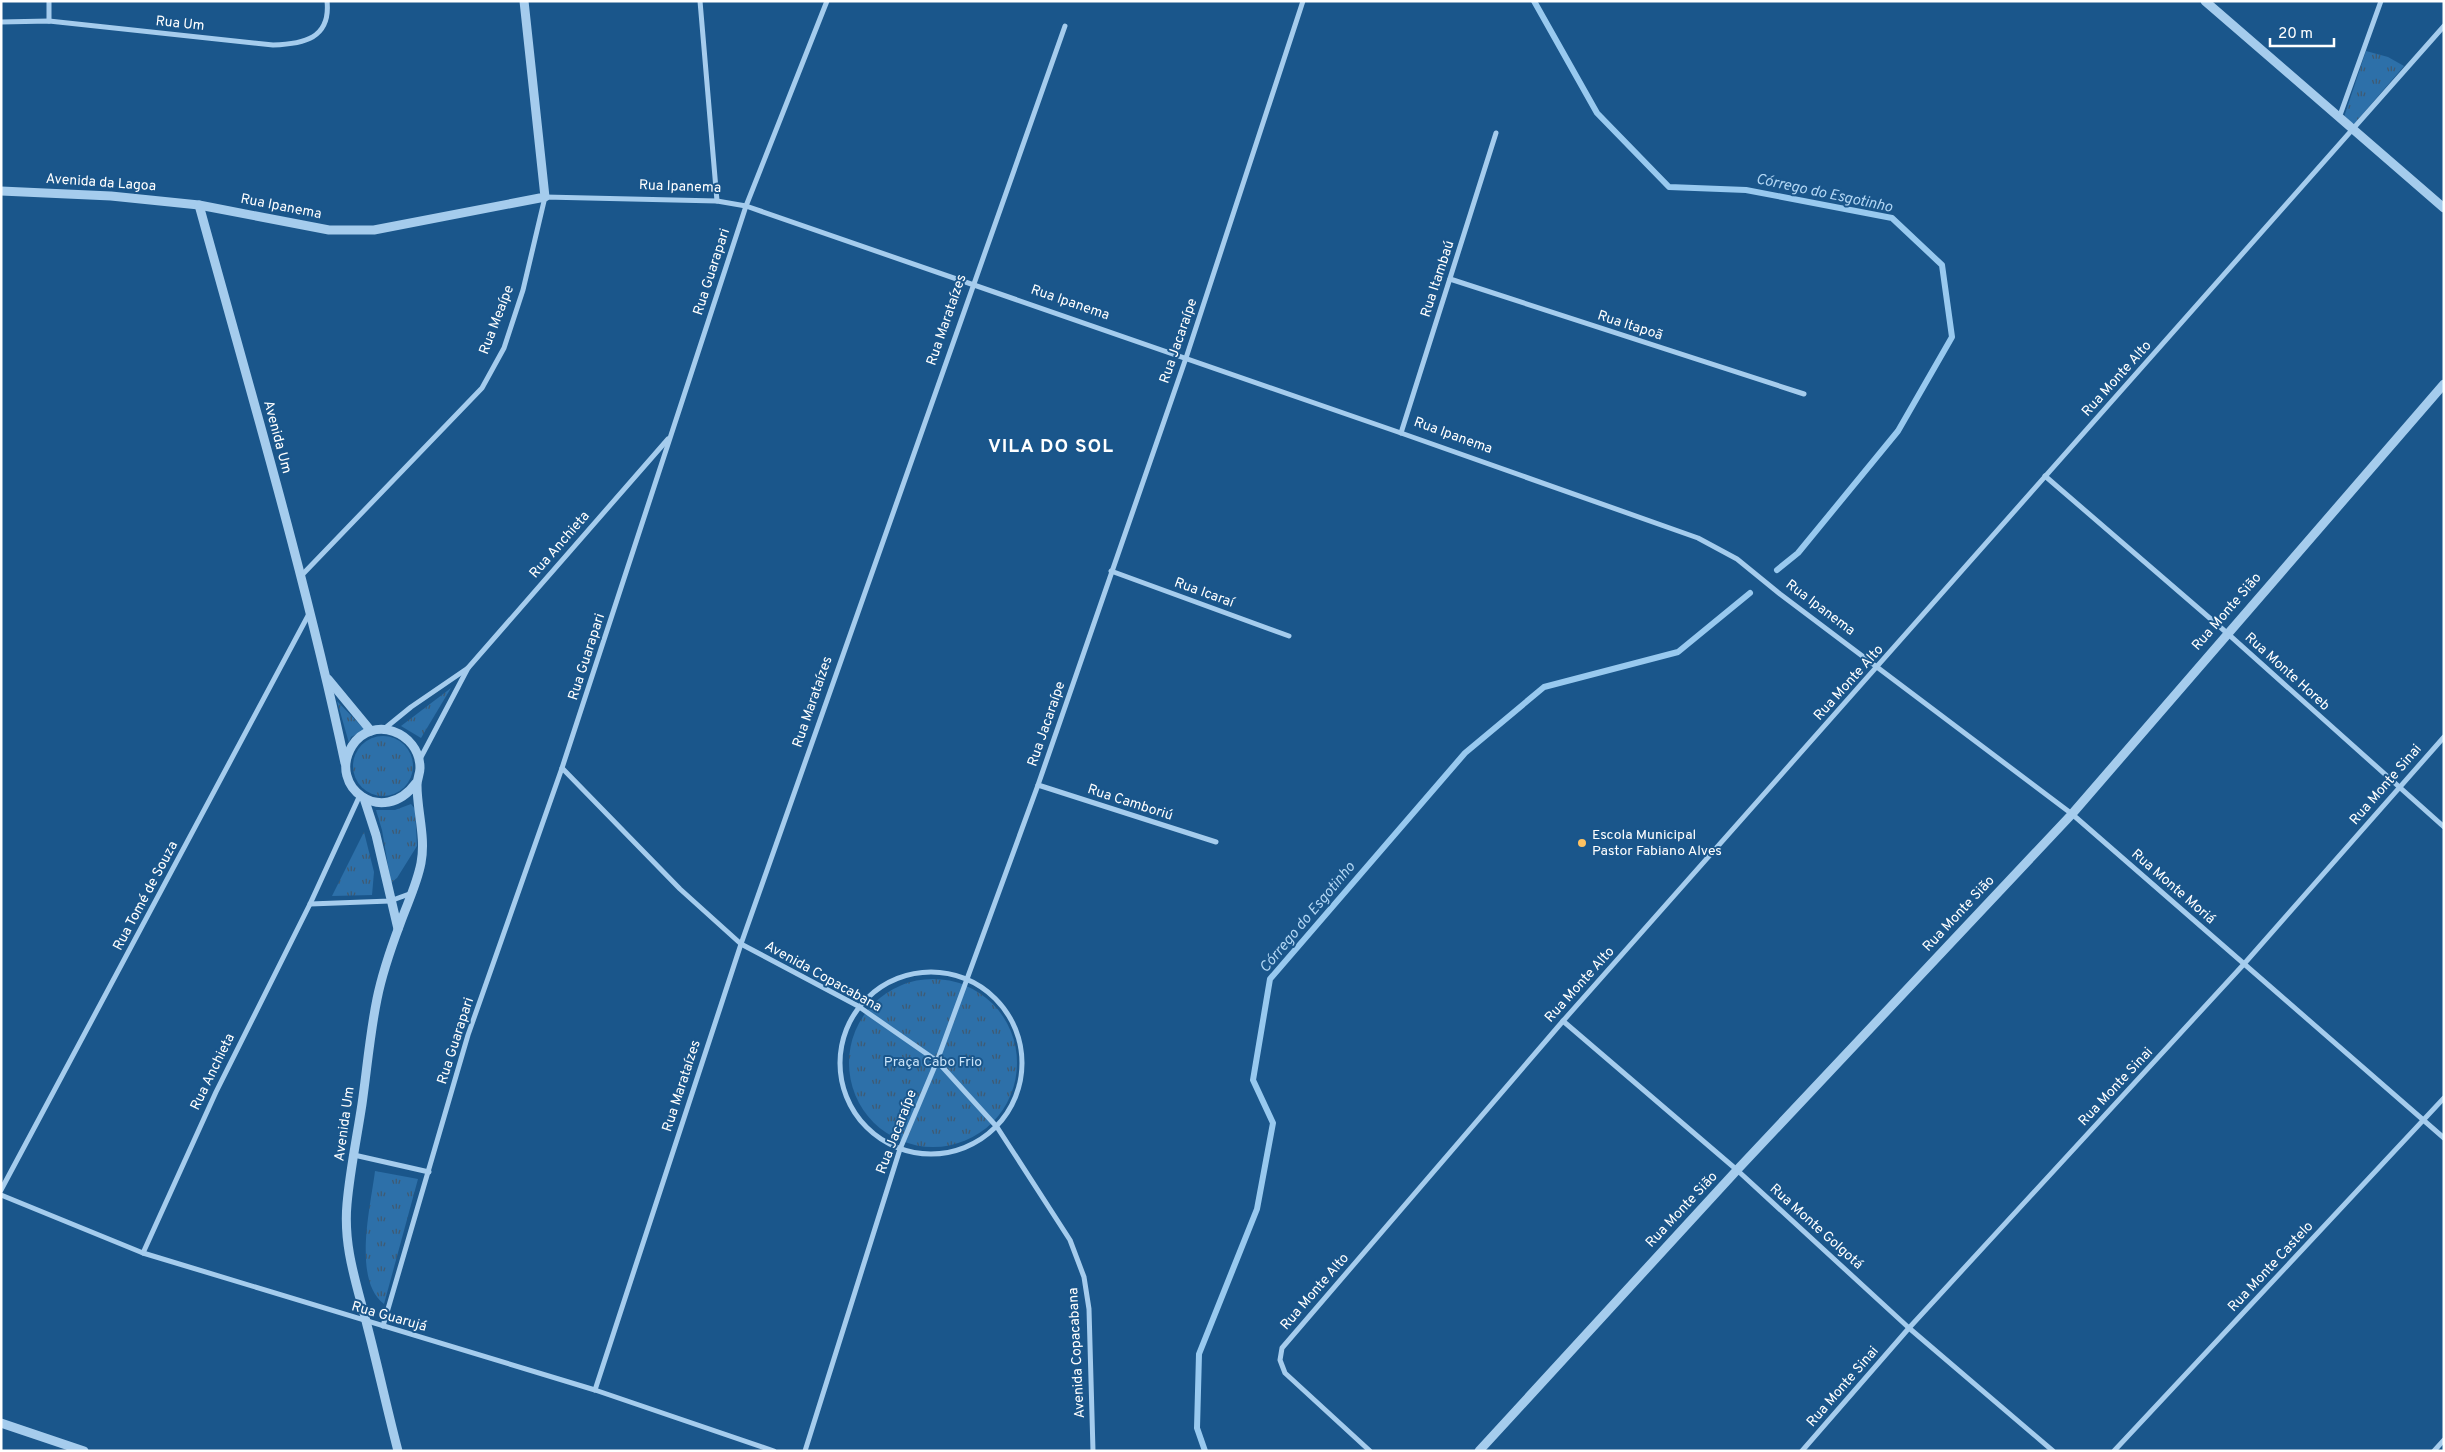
<svg xmlns="http://www.w3.org/2000/svg" width="2445" height="1452" font-family="Overpass,sans-serif">
  <defs>
    <pattern id="grass-tufts" width="24" height="20" patternUnits="userSpaceOnUse" patternTransform="scale(1.25)"><rect width="24" height="20" fill="#2d70a9"/><path d="M3 7l-1-3M5 7V3M7 7l1-3M15 17l-1-3M17 17v-4M19 17l1-3" fill="none" stroke="#405a71"/></pattern>
  </defs>
  <rect width="100%" height="100%" fill="#1a568b"/>
  <g fill="url(#grass-tufts)">
    <path d="M2366,51L2388,57L2404,66L2354,124L2344,117Z"/>
    <path d="M451,688L421,738L401,726Z"/>
    <path d="M337,701L365,730L351,737L349,743Z"/>
    <circle cx="383" cy="766" r="30"/>
    <path d="M411,804L415,809L417,846L397,878L391,883L382,830L376,810H395Z"/>
    <path d="M364,832L374,872L372,895L332,896Z"/>
    <circle cx="933" cy="1063" r="84"/>
    <path d="M375,1171L418,1179L384,1304C352,1280 371,1205 375,1171Z"/>
  </g>
  <g fill="none" stroke-linecap="round" stroke-linejoin="round">
    <g stroke="#98c9ef" stroke-width="6">
      <path d="M1534,1L1597,113L1669,187L1746,190L1892,218L1942,265L1952,337L1898,431L1798,553L1777,570"/>
      <path d="M1205,1451L1197,1428L1199,1354L1257,1209L1273,1123L1253,1080L1270,979L1465,753L1544,687L1678,652L1750,593"/>
    </g>
    <g stroke="#a5cced" stroke-width="5">
      <path d="M49,1V21"/>
      <path d="M700,1L717,201"/>
      <path d="M1,22L49,21L273,45C303,44 331,39 327,1"/>
      <path d="M2339,118L2381,1"/>
      <path d="M1450,279L1804,394"/>
      <path d="M1401,433L1496,133"/>
      <path d="M2045,476L2227,633L2444,827"/>
      <path d="M1111,571L1289,636"/>
      <path d="M301,576L482,388L504,348L523,290L545,197L717,201L746,206L1401,433L1698,538L1737,559L1780,594L2072,814L2444,1138"/>
      <path d="M384,729L411,707L468,668"/>
      <path d="M420,759L468,668L668,439"/>
      <path d="M562,768L680,889L741,944L858,1006L937,1061L997,1127L1070,1240L1084,1277L1089,1309L1093,1451"/>
      <path d="M1038,785L1216,842"/>
      <path d="M310,904L390,901L412,893"/>
      <circle cx="931" cy="1063" r="91"/>
      <path d="M1563,1021L1737,1170L1909,1328L2053,1451"/>
      <path d="M354,1155L429,1172"/>
      <path d="M1,1190L310,612"/>
      <path d="M1,1195L143,1253L595,1390L774,1451"/>
      <path d="M143,1253L216,1092L310,904L360,795"/>
      <path d="M383,1326L468,1035L562,768L746,206L827,1"/>
      <path d="M595,1390L741,944L1065,26"/>
      <path d="M805,1451L900,1149L937,1061L1038,785L1186,358L1303,1"/>
      <path d="M1370,1451L1285,1373L1280,1360L1282,1348L1563,1021L2444,26"/>
      <path d="M1802,1451L1909,1328L2244,964L2444,737"/>
      <path d="M2114,1451L2444,1098"/>
      <path d="M2434,1451L2444,1440"/>
    </g>
    <g stroke="#a5cced" stroke-width="9">
      <path d="M2205,1L2444,208"/>
      <path d="M1,191L111,196L199,205L329,230H374L545,197L524,1"/>
      <path d="M199,205C250,390 305,575 345,763"/>
      <path d="M328,679L371,731"/>
      <path d="M364,798L376,835L398,929"/>
      <path d="M1,1423L84,1451"/>
      <path d="M398,1451C387,1409 378,1367 367,1325C357,1285 343,1247 347,1204C350,1170 357,1137 362,1104C367,1069 370,1033 377,999C382,974 391,948 400,924C407,904 417,884 421,863C426,837 417,811 417,785C417,779 420,774 420,768C420,732 372,714 352,746C327,787 383,828 416,783"/>
      <path d="M1479,1451L1737,1170L2072,814L2444,384"/>
    </g>
  </g>
  <circle fill="#ffc261" stroke="#1a568b" stroke-width="2" cx="1582" cy="843" r="5"/>
  <g text-anchor="middle" dominant-baseline="central" stroke-width="4" stroke-linejoin="round" paint-order="stroke">
    <g font-size="14" fill="#fff" stroke="#1a568b">
      <text transform="translate(180 24) rotate(6)">Rua Um</text>
      <text transform="translate(101 183) rotate(4)">Avenida da Lagoa</text>
      <text transform="translate(680 187) rotate(2)">Rua Ipanema</text>
      <text transform="translate(281 207) rotate(11)">Rua Ipanema</text>
      <text transform="translate(712 272) rotate(-72)">Rua Guarapari</text>
      <text transform="translate(1438 279) rotate(-72)">Rua Itambaú</text>
      <text transform="translate(1070 303) rotate(19)">Rua Ipanema</text>
      <text transform="translate(497 320) rotate(-69)">Rua Meaípe</text>
      <text transform="translate(947 320) rotate(-71)">Rua Marataízes</text>
      <text transform="translate(1630 326) rotate(18)">Rua Itapoã</text>
      <text transform="translate(1179 341) rotate(-71)">Rua Jacaraípe</text>
      <text transform="translate(2117 379) rotate(-48)">Rua Monte Alto</text>
      <text transform="translate(1453 436) rotate(20)">Rua Ipanema</text>
      <text transform="translate(277 437) rotate(75)">Avenida Um</text>
      <text transform="translate(560 545) rotate(-49)">Rua Anchieta</text>
      <text transform="translate(1204 593) rotate(20)">Rua Icaraí</text>
      <text transform="translate(1820 608) rotate(37)">Rua Ipanema</text>
      <text transform="translate(2227 612) rotate(-49)">Rua Monte Sião</text>
      <text transform="translate(587 657) rotate(-72)">Rua Guarapari</text>
      <text transform="translate(2287 672) rotate(42)">Rua Monte Horeb</text>
      <text transform="translate(1849 683) rotate(-48)">Rua Monte Alto</text>
      <text transform="translate(813 702) rotate(-71)">Rua Marataízes</text>
      <text transform="translate(1047 724) rotate(-71)">Rua Jacaraípe</text>
      <text transform="translate(2386 785) rotate(-49)">Rua Monte Sinai</text>
      <text transform="translate(1130 803) rotate(18)">Rua Camboriú</text>
      <text transform="translate(2173 887) rotate(41)">Rua Monte Moriá</text>
      <text transform="translate(146 896) rotate(-62)">Rua Tomé de Souza</text>
      <text transform="translate(1959 914) rotate(-47)">Rua Monte Sião</text>
      <text transform="translate(823 977) rotate(29)">Avenida Copacabana</text>
      <text transform="translate(1580 985) rotate(-48)">Rua Monte Alto</text>
      <text transform="translate(456 1041) rotate(-72)">Rua Guarapari</text>
      <text transform="translate(213 1072) rotate(-64)">Rua Anchieta</text>
      <text transform="translate(682 1086) rotate(-72)">Rua Marataízes</text>
      <text transform="translate(2116 1087) rotate(-47)">Rua Monte Sinai</text>
      <text transform="translate(345 1124) rotate(-82)">Avenida Um</text>
      <text transform="translate(897 1132) rotate(-69)">Rua Jacaraípe</text>
      <text transform="translate(1682 1210) rotate(-47)">Rua Monte Sião</text>
      <text transform="translate(1816 1227) rotate(42)">Rua Monte Golgotá</text>
      <text transform="translate(2271 1267) rotate(-47)">Rua Monte Castelo</text>
      <text transform="translate(1315 1292) rotate(-49)">Rua Monte Alto</text>
      <text transform="translate(389 1317) rotate(16)">Rua Guarujá</text>
      <text transform="translate(1077 1353) rotate(-93)">Avenida Copacabana</text>
      <text transform="translate(1843 1387) rotate(-49)">Rua Monte Sinai</text>
    </g>
    <g font-size="14" fill="#fff" stroke="#1a568b" text-anchor="start">
      <text x="1592" y="835">Escola Municipal<tspan x="1592" dy="16">Pastor Fabiano Alves</tspan></text>
    </g>
    <g font-size="14" fill="#cae4f9" stroke="#1a568b">
      <text x="933" y="1062">Praça Cabo Frio</text>
    </g>
    <g font-size="15" font-style="italic" fill="#b1d6f4" stroke="#1a568b">
      <text transform="translate(1824 194) rotate(12)">Córrego do Esgotinho</text>
      <text transform="translate(1308 918) rotate(-50)">Córrego do Esgotinho</text>
    </g>
    <g font-size="19" font-weight="bold" letter-spacing="1" fill="#fff" stroke="#1a568b">
      <text x="1051" y="447">VILA DO SOL</text>
    </g>
  </g>
  <rect width="2445" height="1452" fill="none" stroke="#ffffff" stroke-width="5"/>
  <path d="M2270 38v8h64v-8" fill="none" stroke="#ffffff" stroke-width="2.5"/>
  <text x="2278" y="38" font-size="15" fill="#ffffff" stroke="#1a568b" stroke-width="4" paint-order="stroke">20 m</text>
</svg>
